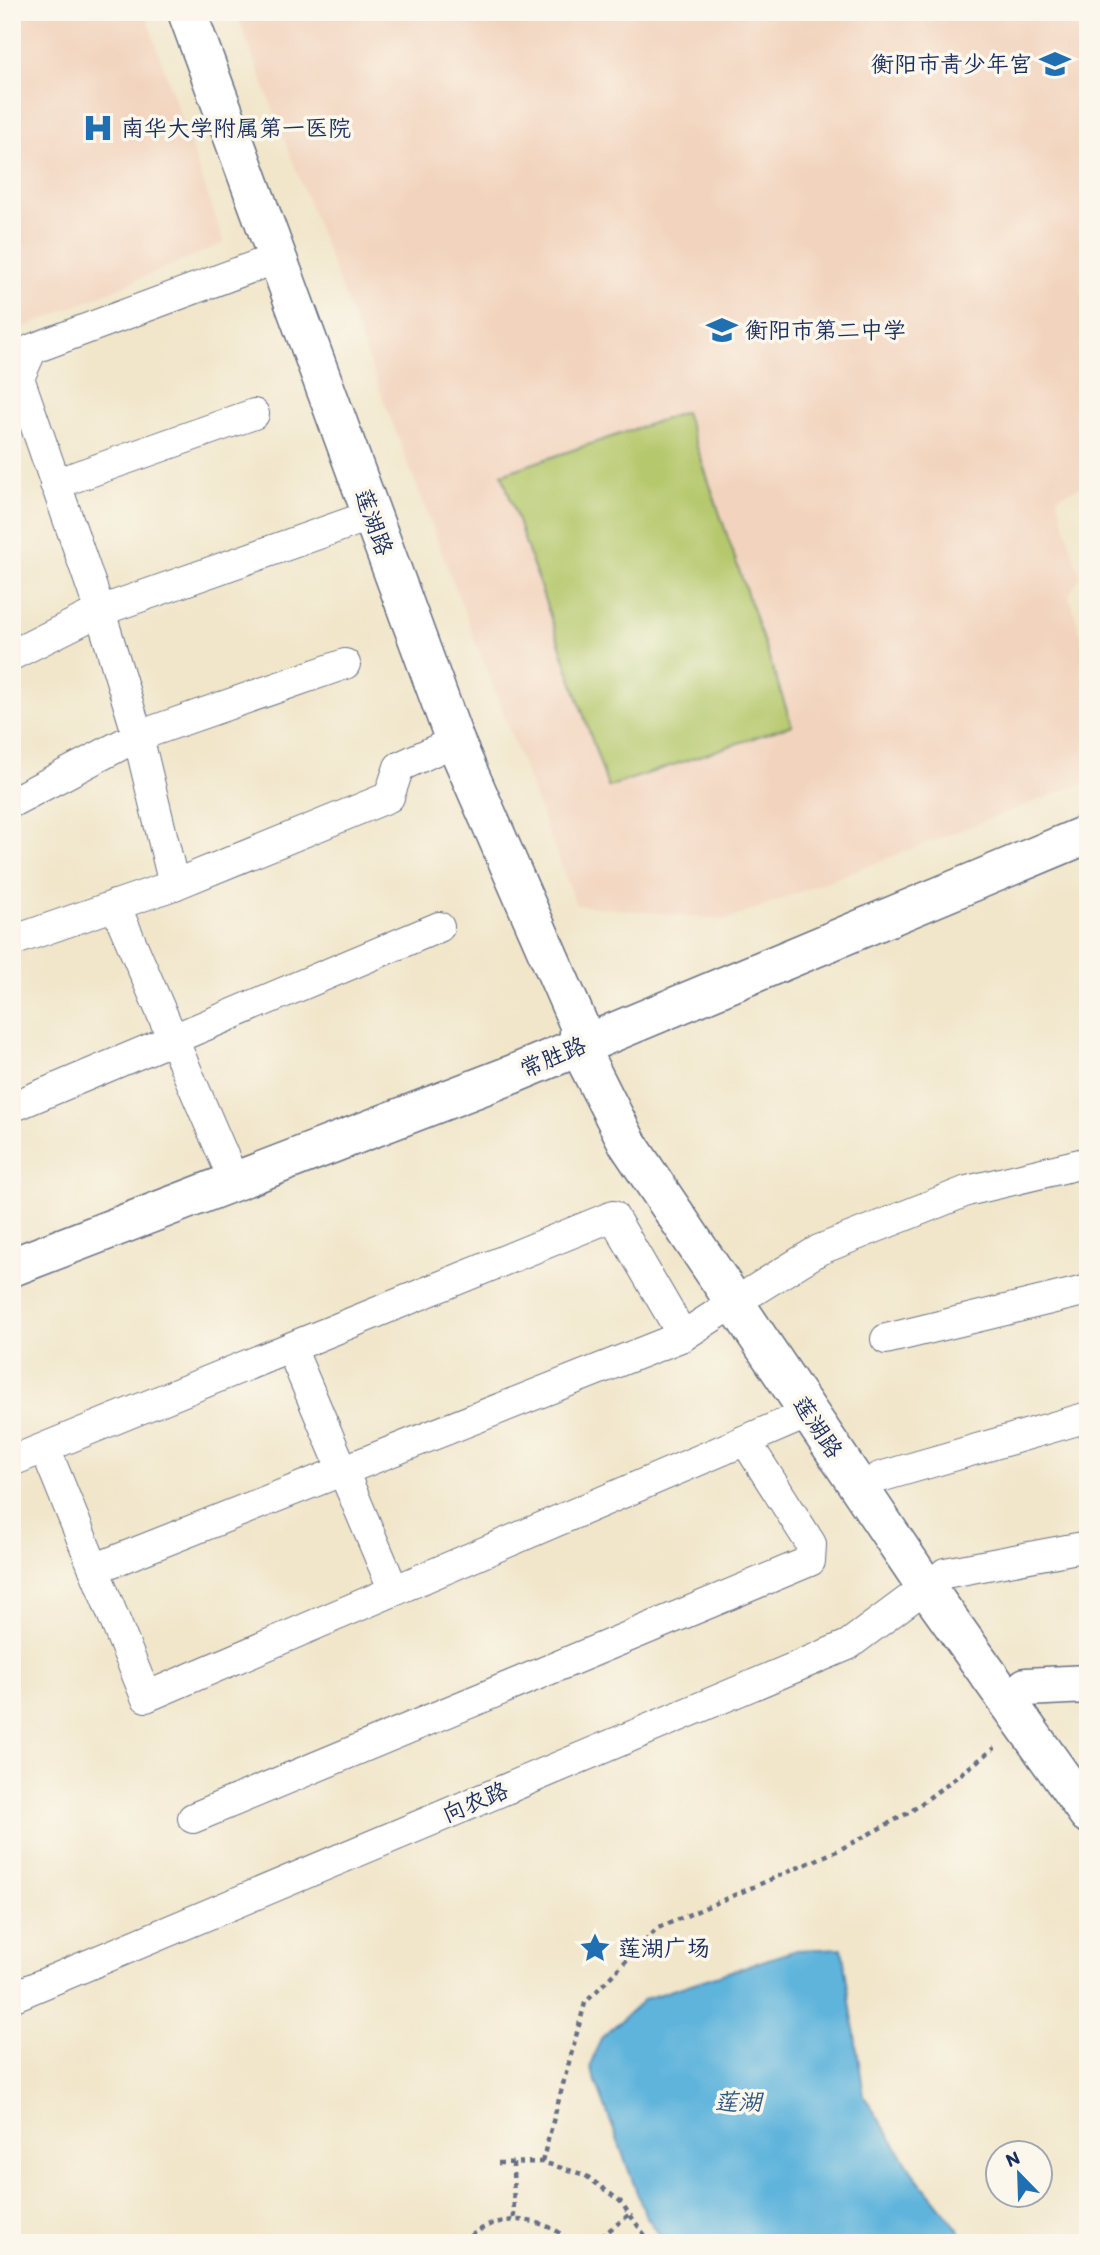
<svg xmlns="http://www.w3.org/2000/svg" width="1100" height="2255" font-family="Itim,'LXGW WenKai TC',sans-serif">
  <rect width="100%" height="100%" fill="#fbf7ec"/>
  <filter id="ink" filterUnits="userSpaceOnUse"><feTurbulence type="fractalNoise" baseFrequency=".0143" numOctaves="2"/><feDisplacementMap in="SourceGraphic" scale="14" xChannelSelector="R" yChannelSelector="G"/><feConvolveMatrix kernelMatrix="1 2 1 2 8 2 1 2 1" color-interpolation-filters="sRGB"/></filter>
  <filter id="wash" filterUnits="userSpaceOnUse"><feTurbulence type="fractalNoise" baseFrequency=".00686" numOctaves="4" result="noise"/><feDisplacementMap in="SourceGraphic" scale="28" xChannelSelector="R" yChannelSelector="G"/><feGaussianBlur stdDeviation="1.57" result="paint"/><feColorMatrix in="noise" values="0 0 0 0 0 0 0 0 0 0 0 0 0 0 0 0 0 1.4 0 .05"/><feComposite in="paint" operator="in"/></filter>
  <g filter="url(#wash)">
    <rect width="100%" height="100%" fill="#f1e6ca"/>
    <g fill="#f2d4be">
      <path d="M12,12H145L224,243L14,332L12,335Z"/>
      <path d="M236,12H1088V484L1057,497L1080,577L1069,595L1088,656V781L727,920L576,905Z"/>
    </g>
    <path fill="#b5c86c" stroke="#687c65" stroke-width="2" d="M685,412L792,725L608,787L502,474Z"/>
    <path fill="#5fb4dc" stroke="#3d729d" stroke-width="2" d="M842,1948L864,2096L916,2177L969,2243H665L645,2214L590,2066L601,2038L645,1999L796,1950Z"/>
  </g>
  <g filter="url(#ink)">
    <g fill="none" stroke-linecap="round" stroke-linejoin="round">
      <g stroke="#666f84" stroke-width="32">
        <g id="minor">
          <path d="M55,484L254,414"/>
          <path d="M12,655L100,611L372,515"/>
          <path d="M12,802L138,736L345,664"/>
          <path d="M174,885L138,736L100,611L19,378L32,349L277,258"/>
          <path d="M115,905L226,1162"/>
          <path d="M12,941L174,885L389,797L399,767L455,741"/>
          <path d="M12,1107L439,927"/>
          <path d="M753,1291L819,1250L967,1191L1088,1162"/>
          <path d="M886,1339L1088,1290"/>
          <path d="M291,1348L394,1591"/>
          <path d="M45,1448L146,1697L809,1413"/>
          <path d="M12,1461L613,1216L683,1336"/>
          <path d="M880,1477L1088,1417"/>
          <path d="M94,1569L683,1336L735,1302"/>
          <path d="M945,1573L1088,1546"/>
          <path d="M193,1818L810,1561L811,1544L745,1440"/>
          <path d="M12,1997L848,1645L926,1587"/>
        </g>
      </g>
      <g stroke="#666f84" stroke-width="41">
        <g id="tertiary">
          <path d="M187,12L455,741L579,1025V1047L628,1144L926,1587L1088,1814"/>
          <path d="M12,1267L511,1075L1088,834"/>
          <path d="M1026,1687L1088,1684"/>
        </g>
      </g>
      <g stroke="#666f84" stroke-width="4.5" stroke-dasharray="5 5" stroke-linecap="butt">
        <path d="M542,2162L585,2003L658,1928L839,1850L910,1812L995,1748"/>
        <path d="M498,2163L542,2162L585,2175L620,2201L646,2237L648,2243"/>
        <path d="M513,2163L514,2220"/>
        <path d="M464,2243C492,2211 544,2214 572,2243"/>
        <path d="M593,2243L630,2214"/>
      </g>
      <use href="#minor" stroke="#fff" stroke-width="30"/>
      <use href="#tertiary" stroke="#fff" stroke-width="38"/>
    </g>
  </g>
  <defs>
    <g id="school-bare" transform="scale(2.415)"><path d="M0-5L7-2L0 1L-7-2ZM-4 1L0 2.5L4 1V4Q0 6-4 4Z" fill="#1f6fb2" stroke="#fbf7ec" stroke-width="2.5" paint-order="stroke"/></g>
    <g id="hospital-bare" transform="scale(2.415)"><path d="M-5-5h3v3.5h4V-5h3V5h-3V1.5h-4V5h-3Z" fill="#1f6fb2" stroke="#fbf7ec" stroke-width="2.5" paint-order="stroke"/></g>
    <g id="sight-bare" transform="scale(2.415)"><path d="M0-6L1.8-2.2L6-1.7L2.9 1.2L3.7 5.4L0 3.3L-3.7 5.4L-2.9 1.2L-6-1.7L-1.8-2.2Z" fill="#1f6fb2" stroke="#fbf7ec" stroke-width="2.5" paint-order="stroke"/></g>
  </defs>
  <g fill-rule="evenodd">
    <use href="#school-bare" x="1055" y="64"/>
    <use href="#hospital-bare" x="98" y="128"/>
    <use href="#school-bare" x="722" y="330"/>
    <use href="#sight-bare" x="595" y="1948"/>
  </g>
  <g text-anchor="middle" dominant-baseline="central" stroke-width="7" stroke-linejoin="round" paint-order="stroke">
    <g font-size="23" fill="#1b2f5e" stroke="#fbf7ec" text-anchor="start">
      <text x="1032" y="64" text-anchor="end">衡阳市青少年宫</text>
      <text x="121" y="128">南华大学附属第一医院</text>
      <text x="745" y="330">衡阳市第二中学</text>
      <text x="618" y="1948">莲湖广场</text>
    </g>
    <g font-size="23" fill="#1b2f5e" stroke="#fbf7ec">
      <text transform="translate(374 522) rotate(70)">莲湖路</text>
      <text transform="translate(553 1057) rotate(-23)">常胜路</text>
      <text transform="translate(818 1427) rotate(56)">莲湖路</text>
      <text transform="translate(475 1802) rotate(-23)">向农路</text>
    </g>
    <g font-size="24" font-style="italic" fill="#2f5784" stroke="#fbf7ec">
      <text x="738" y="2101">莲湖</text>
    </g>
  </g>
  <rect width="1100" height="2255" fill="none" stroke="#fbf7ec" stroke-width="42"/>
  <g transform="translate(1019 2174) rotate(337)"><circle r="33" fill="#fbf7ec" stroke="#a1a7b3" stroke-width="2"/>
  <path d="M0-5L12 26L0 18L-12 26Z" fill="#1f6fb2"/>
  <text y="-10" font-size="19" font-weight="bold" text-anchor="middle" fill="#1b2f5e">N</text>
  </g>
</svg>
